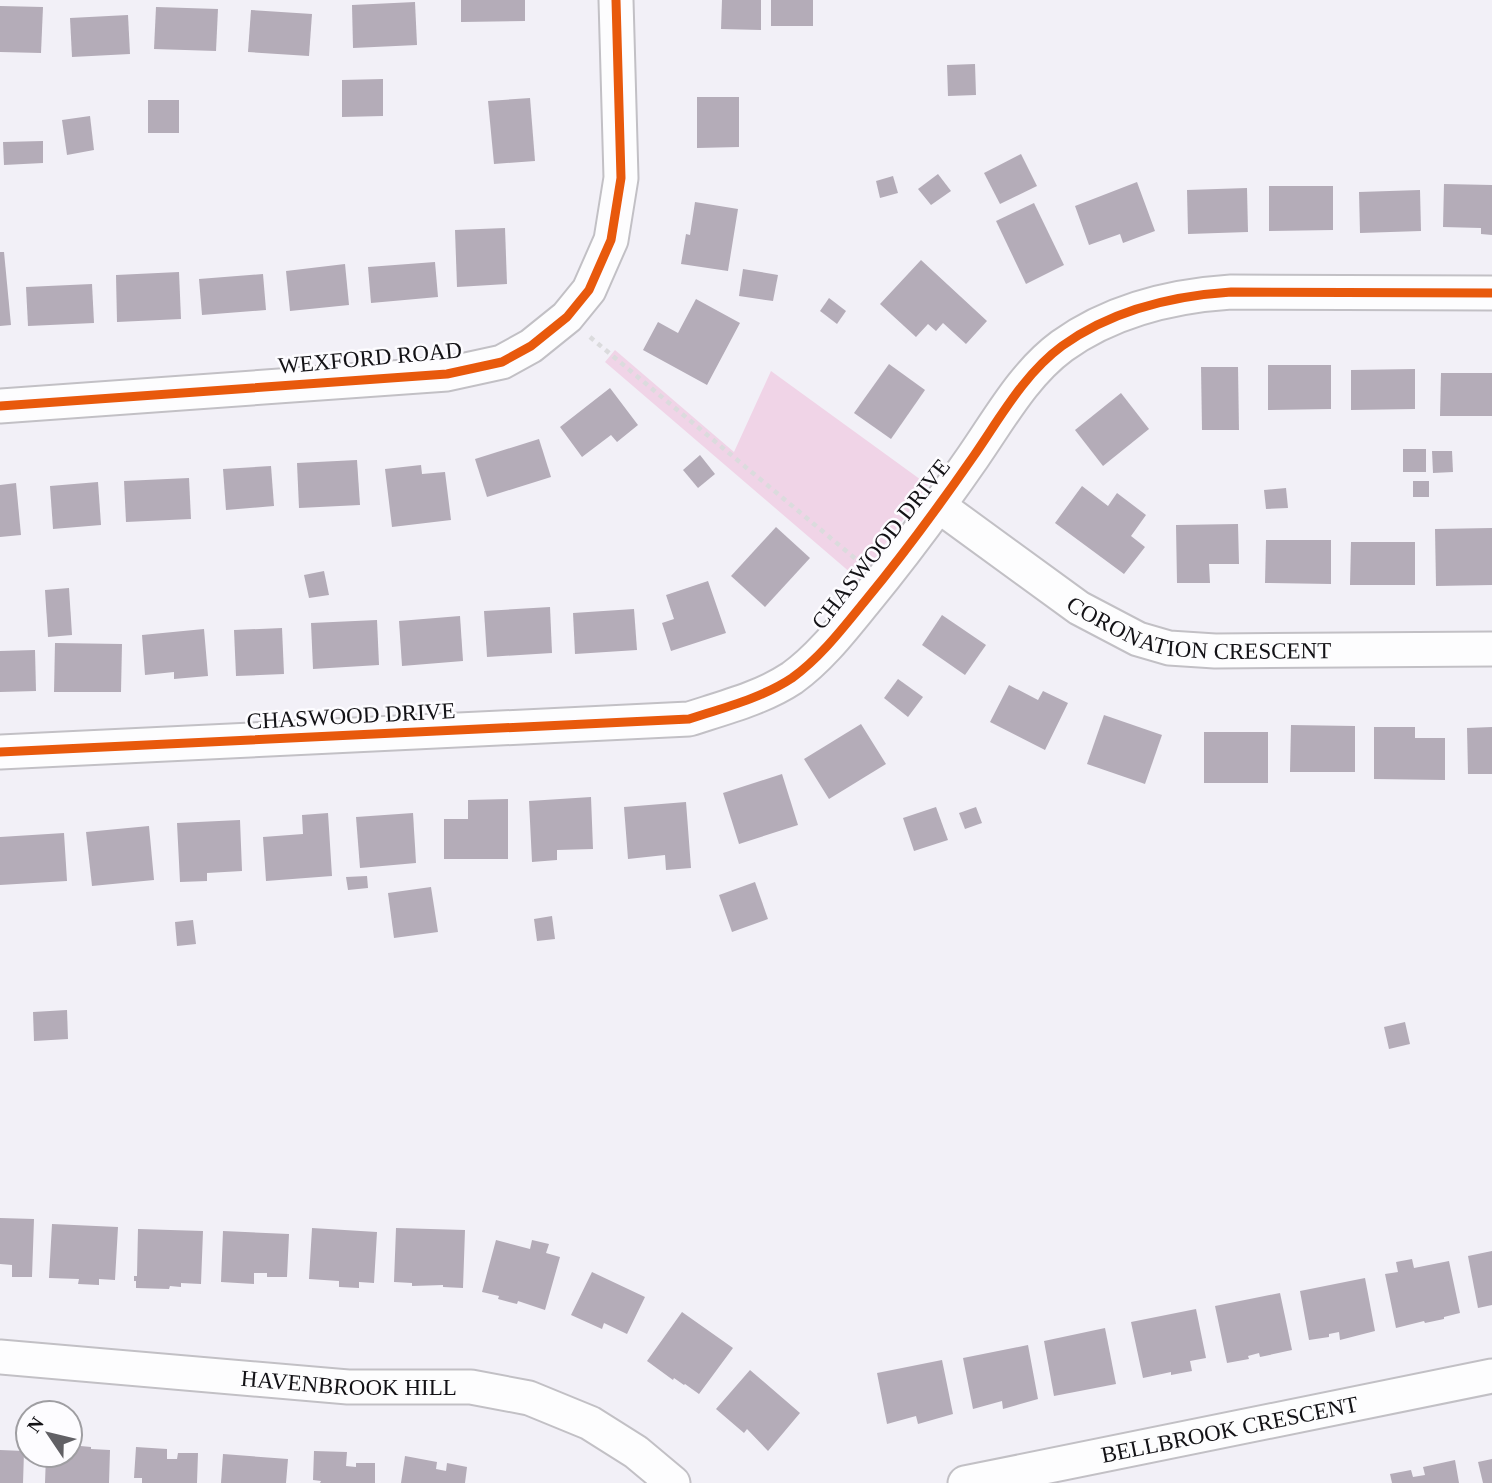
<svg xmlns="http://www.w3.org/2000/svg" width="1492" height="1483" font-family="Georgia,serif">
  <rect width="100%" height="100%" fill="#f2f0f7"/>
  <path fill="#f0d4e7" d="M615,350L734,452L771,371L928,485L859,580L605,362Z"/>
  <g fill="#b4acb8">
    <path d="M461,0H525V21L461,22Z"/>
    <path d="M722,0H761V30L721,29Z"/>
    <rect x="771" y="0" width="42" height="26"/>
    <path d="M415,2L417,45L353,48L352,5Z"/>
    <path d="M0,6L43,7L41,53L0,52Z"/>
    <path d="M156,7L218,9L216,51L154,49Z"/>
    <path d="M251,10L312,14L309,56L248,52Z"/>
    <path d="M128,15L130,54L72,57L70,18Z"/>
    <path d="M975,64L976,95L948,96L947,65Z"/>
    <path d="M383,79V116L342,117V80Z"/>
    <path d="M697,97H739V147L697,148Z"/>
    <path d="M530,98L535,161L494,164L488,101Z"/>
    <rect x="148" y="100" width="31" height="33"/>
    <path d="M90,116L94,150L67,155L62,120Z"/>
    <path d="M43,141V163L4,165L3,142Z"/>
    <path d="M1021,154L1037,186L1000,204L984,173Z"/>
    <path d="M938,174L951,191L931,205L918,189Z"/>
    <path d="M893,176L898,193L880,198L876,181Z"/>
    <path d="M1137,182L1155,231L1123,243L1120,234L1089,245L1075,206Z"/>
    <path d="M1444,184L1492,185V235L1481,234V228L1443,227Z"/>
    <path d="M1269,186H1333V230L1269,231Z"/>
    <path d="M1247,188L1248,232L1188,234L1187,190Z"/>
    <path d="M1420,190L1421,231L1360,233L1359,192Z"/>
    <path d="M695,202L738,209L728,271L681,264L686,234L690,235Z"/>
    <path d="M1034,203L1064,265L1026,284L996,221Z"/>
    <path d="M505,228L507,284L457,287L455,230Z"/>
    <path d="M0,252H4L11,325L0,326Z"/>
    <path d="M921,260L987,321L966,344L943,323L936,331L928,324L916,337L880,304Z"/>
    <path d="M435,262L438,297L371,303L368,267Z"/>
    <path d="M345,264L349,305L290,311L286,271Z"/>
    <path d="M743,269L778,275L773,301L739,296Z"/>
    <path d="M179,272L181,319L117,322L116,275Z"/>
    <path d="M263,274L266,310L202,315L199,279Z"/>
    <path d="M92,284L94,323L28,326L26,287Z"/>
    <path d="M829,298L846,311L837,324L820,311Z"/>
    <path d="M696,299L740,323L707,385L643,350L658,322L678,333Z"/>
    <path d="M889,364L925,390L891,439L854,413Z"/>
    <path d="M1268,365H1331V409L1268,410Z"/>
    <path d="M1201,367H1238L1239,430H1202Z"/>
    <path d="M1415,369V409L1351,410V370Z"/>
    <path d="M1441,373H1492V416H1440Z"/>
    <path d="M610,388L638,425L617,442L611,435L582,457L560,427Z"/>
    <path d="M1121,393L1149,429L1103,466L1075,430Z"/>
    <path d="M539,439L551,477L487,497L475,459Z"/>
    <rect x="1403" y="449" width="23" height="23"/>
    <path d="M1432,451H1452L1453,472L1433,473Z"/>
    <path d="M700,455L715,474L698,488L683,470Z"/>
    <path d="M357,460L360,505L299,508L297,463Z"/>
    <path d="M421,465L422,474L445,472L451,520L392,527L385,469Z"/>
    <path d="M271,466L274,506L226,510L223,469Z"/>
    <path d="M189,478L191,519L126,522L124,481Z"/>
    <rect x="1413" y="481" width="16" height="16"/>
    <path d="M98,482L101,525L53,529L50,486Z"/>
    <path d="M16,483L21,535L0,537V485Z"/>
    <path d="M1082,486L1108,506L1117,493L1146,515L1131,536L1145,547L1124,574L1055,523Z"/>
    <path d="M1286,488L1288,508L1266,509L1264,490Z"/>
    <path d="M1238,524L1239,564H1209L1210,583H1177L1176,525Z"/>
    <path d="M776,527L810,558L765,607L731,576Z"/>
    <path d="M1492,528V585L1436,586L1435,529Z"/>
    <path d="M1266,540H1331V584L1265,583Z"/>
    <path d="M1351,542H1415V585H1350Z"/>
    <path d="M324,571L329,595L309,598L304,575Z"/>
    <path d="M708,581L726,633L671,651L662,623L674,619L666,595Z"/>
    <path d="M69,588L72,635L48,637L45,590Z"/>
    <path d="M550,607L552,653L487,657L484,611Z"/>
    <path d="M634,609L637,650L575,654L573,613Z"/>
    <path d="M942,615L986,645L965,675L922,645Z"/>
    <path d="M460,616L463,661L402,666L399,621Z"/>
    <path d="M377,620L379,665L313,669L311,623Z"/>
    <path d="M282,628L284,674L236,676L234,630Z"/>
    <path d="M204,629L208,676L174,679V672L145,675L142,635Z"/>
    <path d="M55,643L122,644L121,692H54Z"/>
    <path d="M35,650L36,691L0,692V651Z"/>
    <path d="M898,679L923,697L908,717L884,698Z"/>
    <path d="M1009,685L1038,700L1043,691L1068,703L1045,750L990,722Z"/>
    <path d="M1104,715L1162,735L1145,784L1087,764Z"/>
    <path d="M861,724L886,764L829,799L804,759Z"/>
    <path d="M1291,725L1355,726V772H1290Z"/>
    <path d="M1374,727H1415V738H1445V780L1374,779Z"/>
    <path d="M1492,727V774H1468L1467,728Z"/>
    <rect x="1204" y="732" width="64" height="51"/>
    <path d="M782,774L798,825L739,844L723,793Z"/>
    <path d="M591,797L593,849L557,850V860L532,862L529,801Z"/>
    <path d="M508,799V859H444V819H468V800Z"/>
    <path d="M686,802L691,868L666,870L665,855L628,859L624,807Z"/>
    <path d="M936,807L948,840L914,851L903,818Z"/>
    <path d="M976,807L982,823L965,829L959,813Z"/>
    <path d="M328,813L332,876L266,881L263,837L303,834L302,815Z"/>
    <path d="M413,813L416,863L360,868L356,817Z"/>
    <path d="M240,820L242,871L207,873V881L180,882L177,823Z"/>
    <path d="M149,826L154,880L92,886L86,832Z"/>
    <path d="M64,833L67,881L0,885V837Z"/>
    <path d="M367,876L368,888L348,890L346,877Z"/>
    <path d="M755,882L768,919L732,932L719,895Z"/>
    <path d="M431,887L438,932L394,938L388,893Z"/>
    <path d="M552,916L555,939L537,941L534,919Z"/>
    <path d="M193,920L196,944L177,946L175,922Z"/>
    <path d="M67,1010L68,1039L34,1041L33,1012Z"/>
    <path d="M1405,1022L1410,1044L1389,1049L1384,1027Z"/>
    <path d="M0,1218L34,1219L32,1277H12V1265L0,1264Z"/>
    <path d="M52,1224L118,1227L115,1280L99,1279V1285L78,1284L79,1279L49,1278Z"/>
    <path d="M312,1228L377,1232L374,1283L359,1282V1288L339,1287V1281L309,1279Z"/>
    <path d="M396,1228L465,1230L463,1288L443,1287V1285L412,1286V1283L394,1282Z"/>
    <path d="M138,1229L203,1231L201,1284L181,1283V1287L170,1286L169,1289L136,1288V1281H134V1276H137Z"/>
    <path d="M223,1231L289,1234L287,1277H267V1273H254V1284L221,1282Z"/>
    <path d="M496,1240L530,1249L532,1240L549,1244L546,1253L560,1257L545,1310L518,1301L517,1304L498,1299L499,1296L482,1292Z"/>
    <path d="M1492,1251V1305L1478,1308L1468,1256Z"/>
    <path d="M1412,1259L1414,1268L1449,1261L1460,1313L1444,1317V1319L1425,1323L1424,1321L1396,1328L1385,1274L1398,1272L1396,1262Z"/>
    <path d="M592,1272L645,1297L627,1334L604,1323L602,1329L571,1315Z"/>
    <path d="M1365,1278L1375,1331L1340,1340L1339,1332L1329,1334V1337L1309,1340L1300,1291Z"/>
    <path d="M1280,1293L1292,1350L1260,1357L1259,1353L1248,1356L1249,1359L1227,1363L1215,1306Z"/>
    <path d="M1196,1309L1206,1358L1190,1361L1192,1371L1171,1375V1372L1143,1378L1131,1322Z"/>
    <path d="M682,1312L733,1348L699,1394L685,1384L684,1385L674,1378L673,1380L647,1361Z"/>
    <path d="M1105,1328L1116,1384L1054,1396L1044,1341Z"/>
    <path d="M1028,1345L1038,1399L1003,1409L1002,1401L973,1409L963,1358Z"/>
    <path d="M942,1360L953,1414L918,1424L916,1416L887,1424L877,1373Z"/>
    <path d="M750,1370L800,1413L768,1451L747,1429L744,1433L716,1409Z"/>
    <path d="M70,1445L91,1447V1449L110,1450L109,1483H45L46,1455H70Z"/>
    <path d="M136,1447L167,1449V1459H177L178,1453H198L197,1483H142V1478H134Z"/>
    <path d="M0,1450L24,1451L23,1483H0Z"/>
    <path d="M314,1451L347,1452L346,1466L356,1467V1463H375V1483H320L321,1481L313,1480Z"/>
    <path d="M223,1454L288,1459L286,1483H221Z"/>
    <path d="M405,1456L437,1462L436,1469L446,1471L447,1463L467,1467L465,1483H401Z"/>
    <path d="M1492,1459V1483H1483L1478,1462Z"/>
    <path d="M1455,1460L1459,1483H1392L1390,1474L1411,1470L1413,1477L1425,1475L1423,1467Z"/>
  </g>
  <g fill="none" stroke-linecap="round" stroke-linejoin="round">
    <g stroke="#c2c0c5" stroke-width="37">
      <g id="minor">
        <path d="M0,406L447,374L502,362L531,346L567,317L589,290L611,240L621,178L616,0"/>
        <path id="s1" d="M939,506L1079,608L1138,639L1169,648L1215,651L1492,649"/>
        <path d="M0,752L689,719C723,708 762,698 792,678C820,658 843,628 865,601C903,555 939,506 973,457C1000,418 1024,374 1062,346C1112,310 1170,296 1231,292L1492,293"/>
        <path id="s2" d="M0,1357L348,1387H471L529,1398L590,1423L636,1452L673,1483"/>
        <path id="s3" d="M965,1483L1492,1376"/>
      </g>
    </g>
    <path stroke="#dbdbdd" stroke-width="4.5" stroke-dasharray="5 5" stroke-linecap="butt" d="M590,337L857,560"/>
    <use href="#minor" stroke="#fdfdfe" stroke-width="33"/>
    <g stroke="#fdfcff" stroke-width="13">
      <g id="cycleway">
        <path d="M0,406L447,374L502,362L531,346L567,317L589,290L611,240L621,178L616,0"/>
        <path d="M0,752L689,719C723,708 762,698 792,678C820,658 843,628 865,601C903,555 939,506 973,457C1000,418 1024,374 1062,346C1112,310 1170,296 1231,292L1492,293"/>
      </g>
    </g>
    <use href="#cycleway" stroke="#e8590c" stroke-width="9"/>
  </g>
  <g text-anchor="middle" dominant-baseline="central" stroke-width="5" stroke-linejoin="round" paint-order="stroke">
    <g font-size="23" fill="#131216" stroke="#fdfcff">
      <text transform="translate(370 358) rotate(-5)">WEXFORD ROAD</text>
      <text transform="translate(881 544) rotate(-52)">CHASWOOD DRIVE</text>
      <text stroke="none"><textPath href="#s1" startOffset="298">CORONATION CRESCENT</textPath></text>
      <text transform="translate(351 716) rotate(-3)">CHASWOOD DRIVE</text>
      <text stroke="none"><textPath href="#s2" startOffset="350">HAVENBROOK HILL</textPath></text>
      <text stroke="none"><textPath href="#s3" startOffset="270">BELLBROOK CRESCENT</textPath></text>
    </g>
  </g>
  <g transform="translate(49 1434) rotate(305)"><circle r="33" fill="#fdfcff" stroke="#9f9ea2" stroke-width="2"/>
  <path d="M0-5L12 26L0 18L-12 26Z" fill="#616065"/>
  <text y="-10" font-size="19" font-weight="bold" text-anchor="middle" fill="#131216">N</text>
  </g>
</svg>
